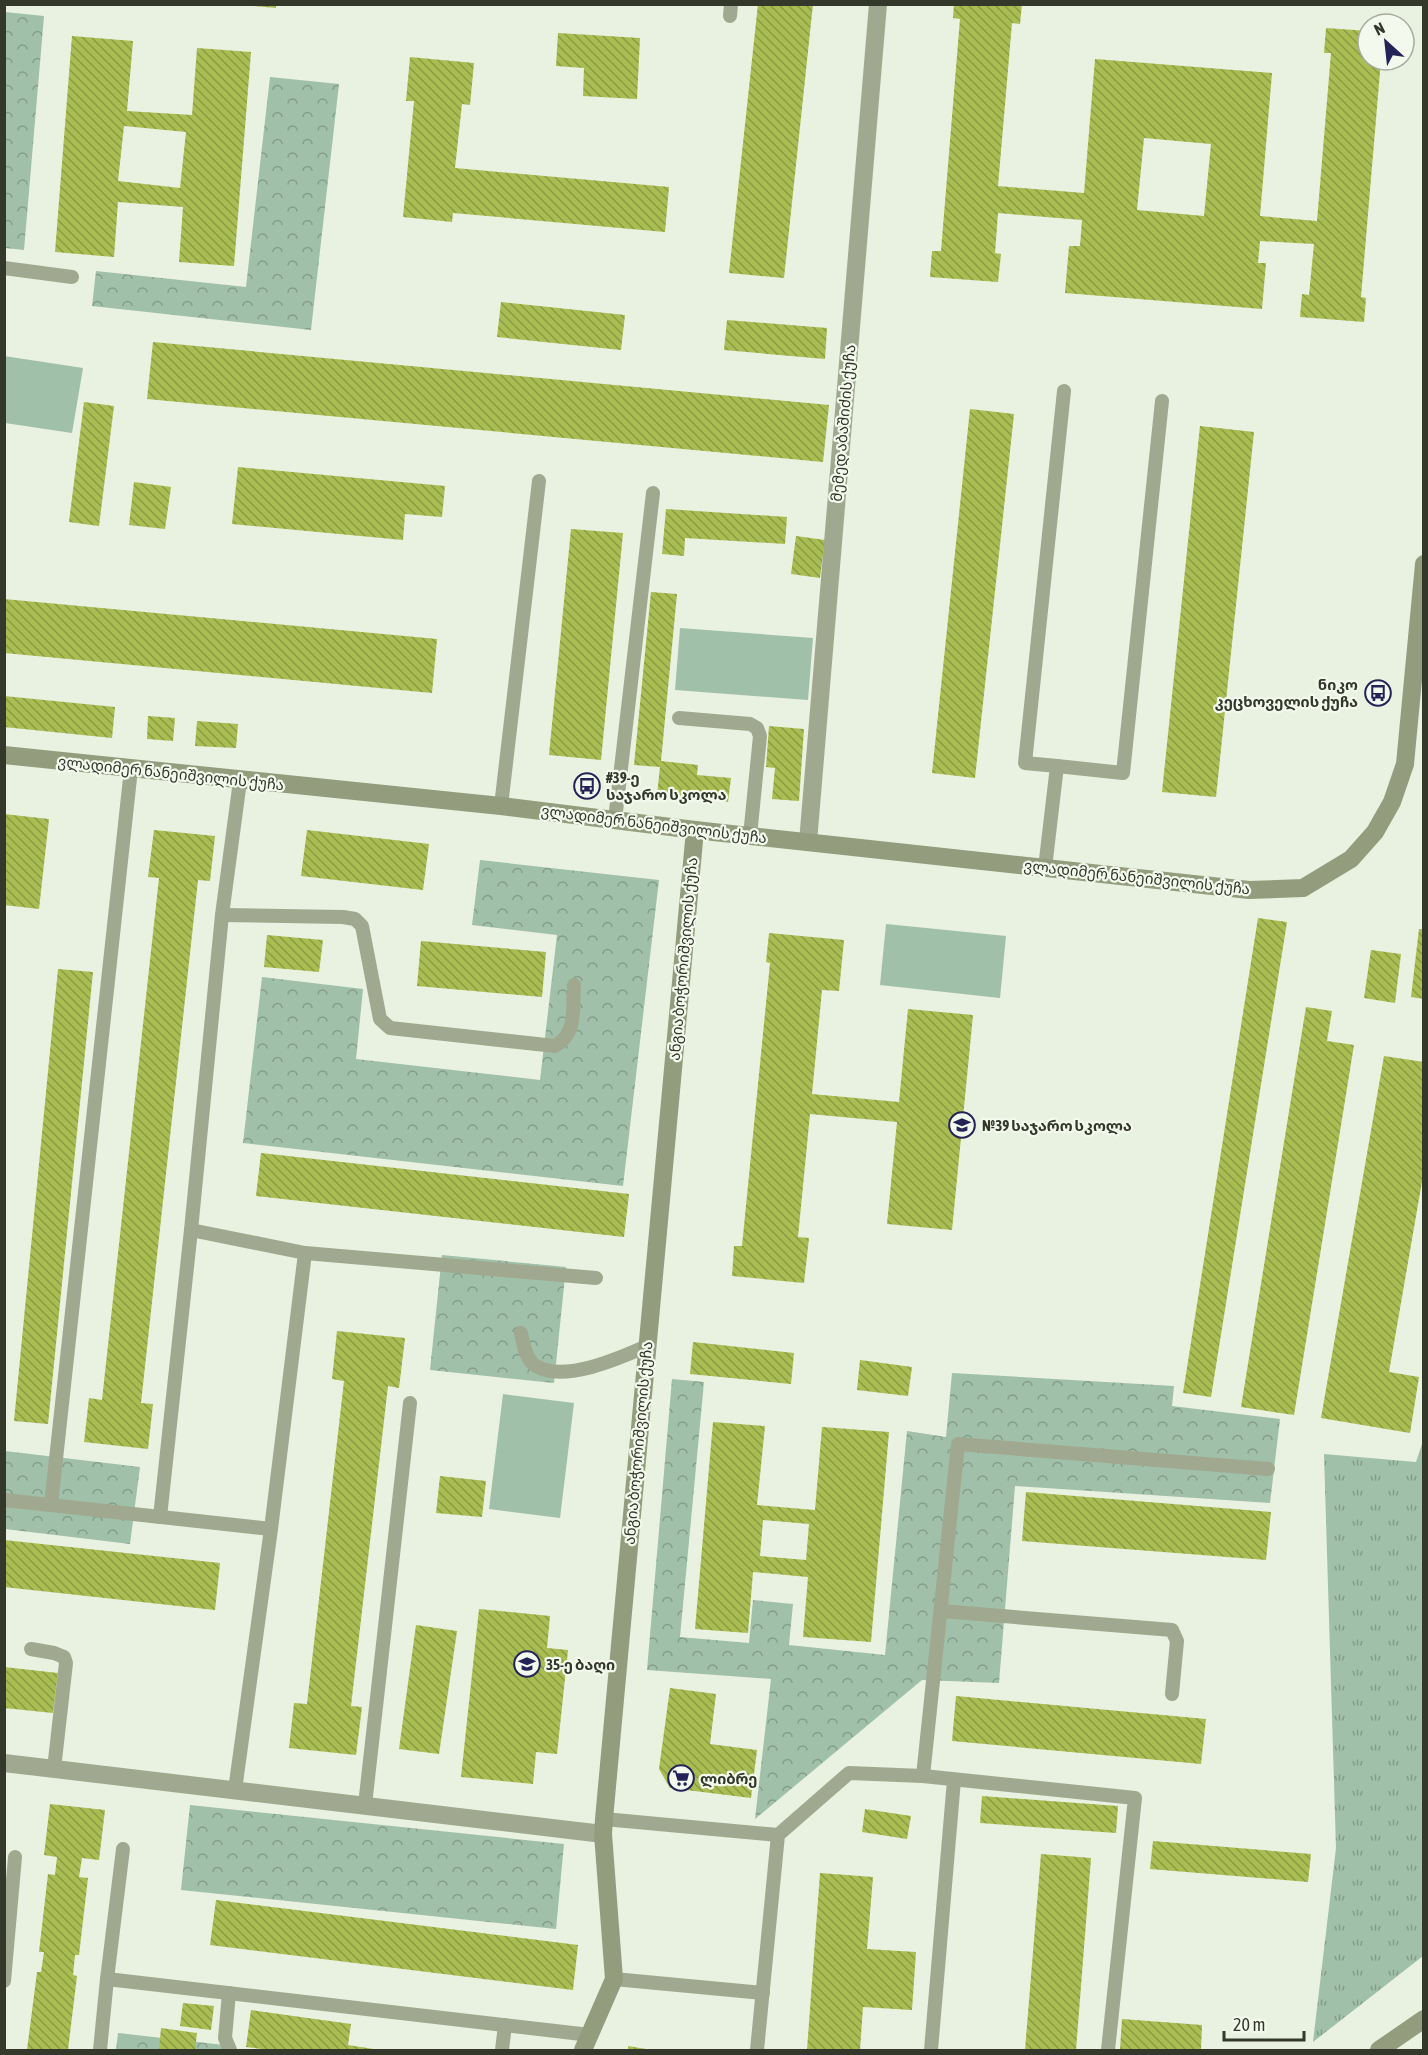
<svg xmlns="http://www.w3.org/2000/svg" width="1428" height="2055" font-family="'Asap Condensed','Noto Sans Georgian',sans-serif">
  <defs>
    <pattern id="grass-tufts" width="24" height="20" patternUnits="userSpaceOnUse" patternTransform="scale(1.5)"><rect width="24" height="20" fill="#a1c0a9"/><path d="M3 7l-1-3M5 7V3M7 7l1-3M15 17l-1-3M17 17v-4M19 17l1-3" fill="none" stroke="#849d8a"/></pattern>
    <pattern id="forest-crowns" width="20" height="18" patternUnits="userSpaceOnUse" patternTransform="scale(1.5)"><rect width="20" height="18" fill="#a1c0a9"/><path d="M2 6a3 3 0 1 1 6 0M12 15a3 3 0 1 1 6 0" fill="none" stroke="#849d8a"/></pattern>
    <pattern id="building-back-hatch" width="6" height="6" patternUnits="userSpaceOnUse" patternTransform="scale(1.5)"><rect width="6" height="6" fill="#aabd52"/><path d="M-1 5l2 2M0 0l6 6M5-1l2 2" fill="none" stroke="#8b9b44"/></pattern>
  </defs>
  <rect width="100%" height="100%" fill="#e9f1e0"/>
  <path fill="url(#grass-tufts)" d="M1423,1441V1956L1313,2042L1336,1848L1324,1454L1416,1462Z"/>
  <g fill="url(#forest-crowns)">
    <path d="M5,12L44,16L24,250L5,248Z"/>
    <path d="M270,77L339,84L311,330L92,306L96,271L246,287Z"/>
    <path d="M480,860L659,880L623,1186L243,1143L262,977L363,989L356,1059L540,1080L557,935L472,925Z"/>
    <path d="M442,1255L566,1267L554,1383L430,1370Z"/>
    <path d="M952,1373L1174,1386L1172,1406L1280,1419L1270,1503L1015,1486L999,1683L922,1680L755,1819L771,1679L647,1670L672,1379L704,1382L680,1637L749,1643L753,1600L793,1604L789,1645L885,1655L907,1431L946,1437Z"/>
    <path d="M5,1451L140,1467L130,1544L5,1529Z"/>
    <path d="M190,1805L564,1844L556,1929L181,1890Z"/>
    <path d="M118,2033L224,2045V2050H116Z"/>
  </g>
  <g fill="#a1c0a9">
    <path d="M4,356L83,368L72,433L5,423Z"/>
    <path d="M680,628L813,638L808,700L675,690Z"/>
    <path d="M886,924L1006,936L1000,998L880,985Z"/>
    <path d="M503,1394L574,1403L560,1518L489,1509Z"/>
  </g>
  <g fill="url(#building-back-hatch)" fill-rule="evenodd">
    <path d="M253,4H276V8L253,6Z"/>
    <path d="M758,4H813L784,278L729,273Z"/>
    <path d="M954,4H1022L1020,24L1012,23L998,186L1084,193L1095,59L1272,73L1260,216L1317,221L1331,53H1324L1326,28L1368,31V60H1381L1361,297L1366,298L1364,322L1300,317L1302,294L1309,295L1314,244L1260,241L1258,263H1266L1262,309L1065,293L1069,246H1080L1082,220L998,213L995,253L1001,254L998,282L930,277L932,251H941L960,19L953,18ZM1144,138L1211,144L1204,216L1137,210Z"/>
    <path d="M558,33L640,38L637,99L583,96L584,68L556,66Z"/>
    <path d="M72,36L133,41L127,111L192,115L197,48L251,52L234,266L179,262L183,207L118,202L114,257L55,252ZM124,126L186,132L180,188L118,181Z"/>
    <path d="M410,57L474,63L470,105L462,104L455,168L669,187L665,232L453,213L452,222L403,217L414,101H406Z"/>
    <path d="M501,302L625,315L621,350L497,337Z"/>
    <path d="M727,320L827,328L825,359L724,350Z"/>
    <path d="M153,342L829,405L823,462L147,399Z"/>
    <path d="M84,402L114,406L99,526L69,522Z"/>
    <path d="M970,409L1014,414L975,778L932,773Z"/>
    <path d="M1200,426L1254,432L1216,797L1162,792Z"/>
    <path d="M238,467L445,486L442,517L405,514L403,540L232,524Z"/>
    <path d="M134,482L171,487L165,529L129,525Z"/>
    <path d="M666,509L787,517L785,544L685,538L684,556L662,554Z"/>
    <path d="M571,529L623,533L601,760L549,755Z"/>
    <path d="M796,536L825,540L820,578L791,574Z"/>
    <path d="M651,592L677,594L661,761L698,765L697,775L731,778L728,802L657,795L660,767L634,765Z"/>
    <path d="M4,599L437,639L432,693L4,653Z"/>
    <path d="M4,696L115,707L112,738L4,727Z"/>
    <path d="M148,716L175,718L173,741L147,739Z"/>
    <path d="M197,721L238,724L236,748L195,746Z"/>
    <path d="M769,726L804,729L799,801L772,799L775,768L766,767Z"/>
    <path d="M4,814L49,819L39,909L4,905Z"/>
    <path d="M154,830L215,836L210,881L198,880L141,1403L153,1404L148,1449L84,1442L89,1398L102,1400L159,878L148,877Z"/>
    <path d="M307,830L429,844L423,890L301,876Z"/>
    <path d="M1258,918L1287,922L1211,1397L1183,1393Z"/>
    <path d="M1419,929H1424V999L1411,997Z"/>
    <path d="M769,933L844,940L839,991L822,990L812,1094L899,1102L908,1009L973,1015L952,1230L887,1224L897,1122L810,1114L798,1237L809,1238L804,1283L732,1276L734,1246H742L770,963L766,962Z"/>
    <path d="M267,935L323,940L319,972L264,967Z"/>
    <path d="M421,941L546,952L542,997L417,986Z"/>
    <path d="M1371,950L1401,954L1395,1003L1364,998Z"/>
    <path d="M58,969L93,972L48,1424L14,1421Z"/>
    <path d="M1306,1007L1332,1011L1327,1041L1354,1045L1294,1415L1241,1407Z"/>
    <path d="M1384,1056L1424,1062V1170L1389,1372L1419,1377L1410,1433L1321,1418Z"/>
    <path d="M261,1153L629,1194L624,1237L256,1196Z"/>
    <path d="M337,1331L405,1338L399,1388L388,1386L351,1706L362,1707L356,1755L289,1748L294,1703L307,1704L344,1381L332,1379Z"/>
    <path d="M693,1342L794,1353L791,1384L690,1374Z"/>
    <path d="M860,1360L912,1367L908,1396L857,1390Z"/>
    <path d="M713,1422L765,1426L757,1505L815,1510L822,1427L889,1432L871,1642L803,1637L808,1577L753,1572L748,1633L695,1629ZM763,1520L809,1524L806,1560L760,1556Z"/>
    <path d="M440,1476L486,1481L482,1517L436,1513Z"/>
    <path d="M1026,1492L1271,1512L1266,1560L1022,1541Z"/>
    <path d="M4,1540L220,1563L215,1610L4,1587Z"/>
    <path d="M479,1609L550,1616L547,1648L568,1650L557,1754L536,1752L533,1784L461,1777Z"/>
    <path d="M416,1625L457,1631L439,1754L399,1749Z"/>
    <path d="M4,1667L58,1673L53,1713L4,1708Z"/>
    <path d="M670,1688L716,1694L710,1744L757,1750L751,1798L670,1788L659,1769Z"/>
    <path d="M956,1696L1206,1719L1201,1764L952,1741Z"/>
    <path d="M982,1796L1118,1806L1116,1833L980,1823Z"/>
    <path d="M50,1804L105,1810L99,1860L82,1858L79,1877L88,1878L79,1955H75L73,1975L77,1976L68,2050H27L37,1972H41L44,1952H39L48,1874L55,1875L57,1857L44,1855Z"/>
    <path d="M865,1809L911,1816L907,1839L862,1832Z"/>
    <path d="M1153,1841L1311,1854L1308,1882L1150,1869Z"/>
    <path d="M1041,1854L1091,1858L1076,2050H1025Z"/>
    <path d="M820,1873L873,1877L867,1949L916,1952L912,2010L863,2007L860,2050H807Z"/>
    <path d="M216,1900L578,1945L573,1990L210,1945Z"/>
    <path d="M183,2003L214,2006L211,2030L180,2026Z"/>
    <path d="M251,2010L351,2024L348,2045L380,2050H270L246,2047Z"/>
    <path d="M1122,2019L1202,2025L1201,2050H1120Z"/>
    <path d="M161,2028L197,2033L195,2050H159Z"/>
    <path d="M628,2046L646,2049V2050H628Z"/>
  </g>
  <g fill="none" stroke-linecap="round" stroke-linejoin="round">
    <g stroke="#a0a990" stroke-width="14">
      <path d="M730,16L731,4"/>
      <path d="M4,268L72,277"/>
      <path d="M679,718L750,724L757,728L760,736L750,836"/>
      <path d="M1057,766L1123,773L1162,401"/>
      <path d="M501,806L539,481"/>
      <path d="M615,820L653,493"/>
      <path d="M1045,868L1057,766L1025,763L1064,391"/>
      <path d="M222,915L343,917L355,919L362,926L380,1019L390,1028L555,1046C578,1033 572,1008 574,985"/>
      <path d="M191,1230L305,1253L271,1529"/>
      <path d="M305,1253L596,1278"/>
      <path d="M521,1333C523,1344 526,1360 536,1366C564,1383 620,1358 647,1346"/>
      <path d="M4,1500L271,1529L235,1790"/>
      <path d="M51,1505L131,769"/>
      <path d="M160,1517L191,1230L222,915L240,781"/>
      <path d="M941,1611L1172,1630L1177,1641L1172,1694"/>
      <path d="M31,1649L54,1653L64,1657L66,1663L54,1769"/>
      <path d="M923,1776L958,1444L1268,1469"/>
      <path d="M365,1805L410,1403"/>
      <path d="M604,1819L778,1835"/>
      <path d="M107,1979L123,1849"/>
      <path d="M614,1979L763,1993"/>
      <path d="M4,1981L15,1857"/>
      <path d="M229,1993L225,2038L230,2050"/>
      <path d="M100,2050L107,1979L590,2035"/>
      <path d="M502,2050L505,2025"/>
      <path d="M757,2050L778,1835L849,1773L923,1776L1135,1798L1108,2050"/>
      <path d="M931,2050L954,1780"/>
    </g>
    <g stroke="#a0a990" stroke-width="18">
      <path d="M808,842L878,4"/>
      <path d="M4,1763L603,1834"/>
    </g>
    <g stroke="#939d7e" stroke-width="18">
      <path d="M4,755L501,806L695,830L1249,890L1303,888L1351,859L1375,832L1392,802L1405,764L1424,564"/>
      <path d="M583,2050L614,1979L603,1834L604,1819L695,830"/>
      <path d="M1379,2050L1424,2019"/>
    </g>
  </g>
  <defs>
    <g id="bus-ring" transform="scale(1.35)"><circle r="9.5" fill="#f3f9ec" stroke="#232357" stroke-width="1.5"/><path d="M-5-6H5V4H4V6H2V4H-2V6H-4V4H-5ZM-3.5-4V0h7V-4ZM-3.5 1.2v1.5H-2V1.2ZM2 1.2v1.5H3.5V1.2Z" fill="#232357"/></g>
    <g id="school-ring" transform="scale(1.35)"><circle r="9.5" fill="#f3f9ec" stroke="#232357" stroke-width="1.5"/><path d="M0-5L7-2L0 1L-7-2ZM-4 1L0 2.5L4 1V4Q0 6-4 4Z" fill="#232357"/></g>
    <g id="supermarket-ring" transform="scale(1.35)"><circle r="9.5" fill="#f3f9ec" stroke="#232357" stroke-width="1.5"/><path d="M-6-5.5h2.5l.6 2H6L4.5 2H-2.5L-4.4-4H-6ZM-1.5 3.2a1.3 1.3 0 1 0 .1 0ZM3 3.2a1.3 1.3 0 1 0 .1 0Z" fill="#232357"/></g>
  </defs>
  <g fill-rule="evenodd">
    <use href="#bus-ring" x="1378" y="693"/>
    <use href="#bus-ring" x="587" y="786"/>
    <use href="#school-ring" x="962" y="1125"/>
    <use href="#school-ring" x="527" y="1664"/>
    <use href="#supermarket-ring" x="681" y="1778"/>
  </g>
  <g text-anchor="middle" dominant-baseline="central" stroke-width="4.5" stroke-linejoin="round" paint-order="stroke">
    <g font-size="15" fill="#34382b" stroke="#f3f9ec">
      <text transform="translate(843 423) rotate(-85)">მემედ აბაშიძის ქუჩა</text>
      <text transform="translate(171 773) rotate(6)">ვლადიმერ ნანეიშვილის ქუჩა</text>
      <text transform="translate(654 824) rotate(7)">ვლადიმერ ნანეიშვილის ქუჩა</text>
      <text transform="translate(1137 877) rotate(6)">ვლადიმერ ნანეიშვილის ქუჩა</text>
      <text transform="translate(683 959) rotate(-85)">ანგია ბოჭორიშვილის ქუჩა</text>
      <text transform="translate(638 1443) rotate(-85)">ანგია ბოჭორიშვილის ქუჩა</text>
    </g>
    <g font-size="15" font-weight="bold" fill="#34382b" stroke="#f3f9ec" text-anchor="start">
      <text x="1358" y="684" text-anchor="end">ნიკო<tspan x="1358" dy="17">კეცხოველის ქუჩა</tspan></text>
      <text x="606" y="777">#39-ე<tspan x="606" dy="17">საჯარო სკოლა</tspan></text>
      <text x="982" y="1125">№39 საჯარო სკოლა</text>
      <text x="546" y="1664">35-ე ბაღი</text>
      <text x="700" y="1778">ლიბრე</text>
    </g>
  </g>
  <rect width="1428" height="2055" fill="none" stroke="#34382b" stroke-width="12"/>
  <g transform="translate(1386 42) rotate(333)"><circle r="28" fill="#f3f9ec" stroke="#a7ac9f" stroke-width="1.5"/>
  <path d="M0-4.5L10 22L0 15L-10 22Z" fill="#232357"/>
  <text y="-9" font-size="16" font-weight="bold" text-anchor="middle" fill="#34382b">N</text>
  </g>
  <path d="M1224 2031v9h80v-9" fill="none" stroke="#34382b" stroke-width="3"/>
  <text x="1233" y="2031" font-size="18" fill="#34382b" stroke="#f3f9ec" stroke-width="4.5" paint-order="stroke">20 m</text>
</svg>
